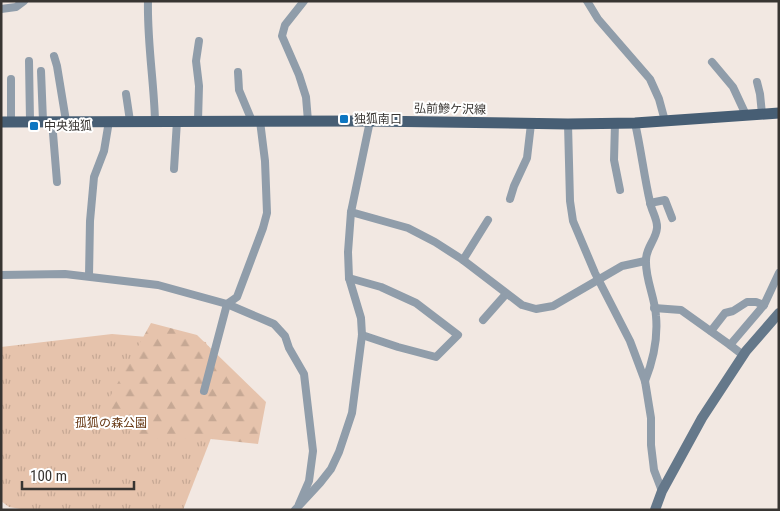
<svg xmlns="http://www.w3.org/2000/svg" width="780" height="511" font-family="'Roboto Condensed','Noto Sans JP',sans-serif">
  <defs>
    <pattern id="grass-tufts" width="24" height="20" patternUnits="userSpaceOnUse" patternTransform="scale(1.25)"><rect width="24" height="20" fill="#e6c3ac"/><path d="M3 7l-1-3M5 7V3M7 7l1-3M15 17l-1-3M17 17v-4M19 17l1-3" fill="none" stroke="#c6a894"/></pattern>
    <pattern id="forest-firs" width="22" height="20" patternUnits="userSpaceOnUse" patternTransform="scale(1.25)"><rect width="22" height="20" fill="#e6c3ac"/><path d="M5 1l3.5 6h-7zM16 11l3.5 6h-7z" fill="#c6a894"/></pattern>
  </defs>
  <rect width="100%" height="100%" fill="#f2e8e2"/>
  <path fill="url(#grass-tufts)" d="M112,334L206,342L220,415L183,510H27L9,507L1,501V347Z"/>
  <path fill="url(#forest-firs)" d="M151,323L197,335L266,402L258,444L211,439H137L106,404Z"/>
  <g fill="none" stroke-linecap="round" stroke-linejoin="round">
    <g stroke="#909daa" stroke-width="8">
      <path d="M148,1C147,42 154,81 155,121"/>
      <path d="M304,1L285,25L282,36L299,75L306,97L308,121"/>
      <path d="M587,1L598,19L650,79L659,99L665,121"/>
      <path d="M1,9L16,7L24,1"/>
      <path d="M54,56L57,66L66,121"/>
      <path d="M29,61L30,121"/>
      <path d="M712,62L733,87L746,115"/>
      <path d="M41,71L43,121"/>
      <path d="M238,72L239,90L252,121"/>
      <path d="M11,79V122"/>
      <path d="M757,82L760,94L762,114"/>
      <path d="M126,94L130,121"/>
      <path d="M52,121L57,182"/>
      <path d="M198,121L199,86L196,61L199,41"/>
      <path d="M615,123L614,160L620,190"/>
      <path d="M635,123C641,149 644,176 650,202C651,210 658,220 657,228C656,240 646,247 646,260C645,279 655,297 656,316C658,338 653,361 645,381"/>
      <path d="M568,124L570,201L573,221L595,273L630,341L645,381L651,418V445L654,470L662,491"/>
      <path d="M174,169L177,121"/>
      <path d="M510,199L514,186L527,158L531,124"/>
      <path d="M650,203L665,200L672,218"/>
      <path d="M351,212L408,228L435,242L463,260L522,305L536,309L553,306L622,266L645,261"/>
      <path d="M463,260L488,220"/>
      <path d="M1,275L65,274L158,285L227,304L274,324L285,336L289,348L304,374L313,451L309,481L299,504"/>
      <path d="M89,276L90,221L94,177L104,151L109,121"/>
      <path d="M349,278L381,287L416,303L458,335L436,357L398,347L362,335"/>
      <path d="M654,308L681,310L730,345L743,355"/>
      <path d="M483,320L506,294"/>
      <path d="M711,331L725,313L733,311L747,302H756L764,305"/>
      <path d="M730,345L764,305L779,273"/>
      <path d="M204,391L227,304L237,297L263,228L267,213L265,161L260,121"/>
      <path d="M295,510L320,483L331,469L339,452L352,413L362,335L361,318L349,278L348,252L351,212L370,121"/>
    </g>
    <path stroke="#65788a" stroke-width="10" d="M655,510L662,491L702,418L746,351L779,313"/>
    <path stroke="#475e74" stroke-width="11" d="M1,122L370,121L568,124L635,123L779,113"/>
  </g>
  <g fill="#0e76c1" stroke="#fff" stroke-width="2">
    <rect x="339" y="114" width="10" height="10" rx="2.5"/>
    <rect x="29" y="121" width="10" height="10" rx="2.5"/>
  </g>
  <g text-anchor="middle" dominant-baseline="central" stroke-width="4" stroke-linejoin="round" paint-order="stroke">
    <g font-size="12" fill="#383532" stroke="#fff">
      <text transform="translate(450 109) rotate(1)">弘前鰺ケ沢線</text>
    </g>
    <g font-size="12" fill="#383532" stroke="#fff" text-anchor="start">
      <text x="354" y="119">独狐南口</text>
      <text x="44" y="126">中央独狐</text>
    </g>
    <g font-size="12" fill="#653611" stroke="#fff">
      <text x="111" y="423">孤狐の森公園</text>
    </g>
  </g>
  <rect width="780" height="511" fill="none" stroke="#383532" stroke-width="5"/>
  <path d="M22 481v8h112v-8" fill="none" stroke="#383532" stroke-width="2.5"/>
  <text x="30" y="481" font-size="15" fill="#383532" stroke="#ffffff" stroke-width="4" paint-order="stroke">100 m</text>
</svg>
